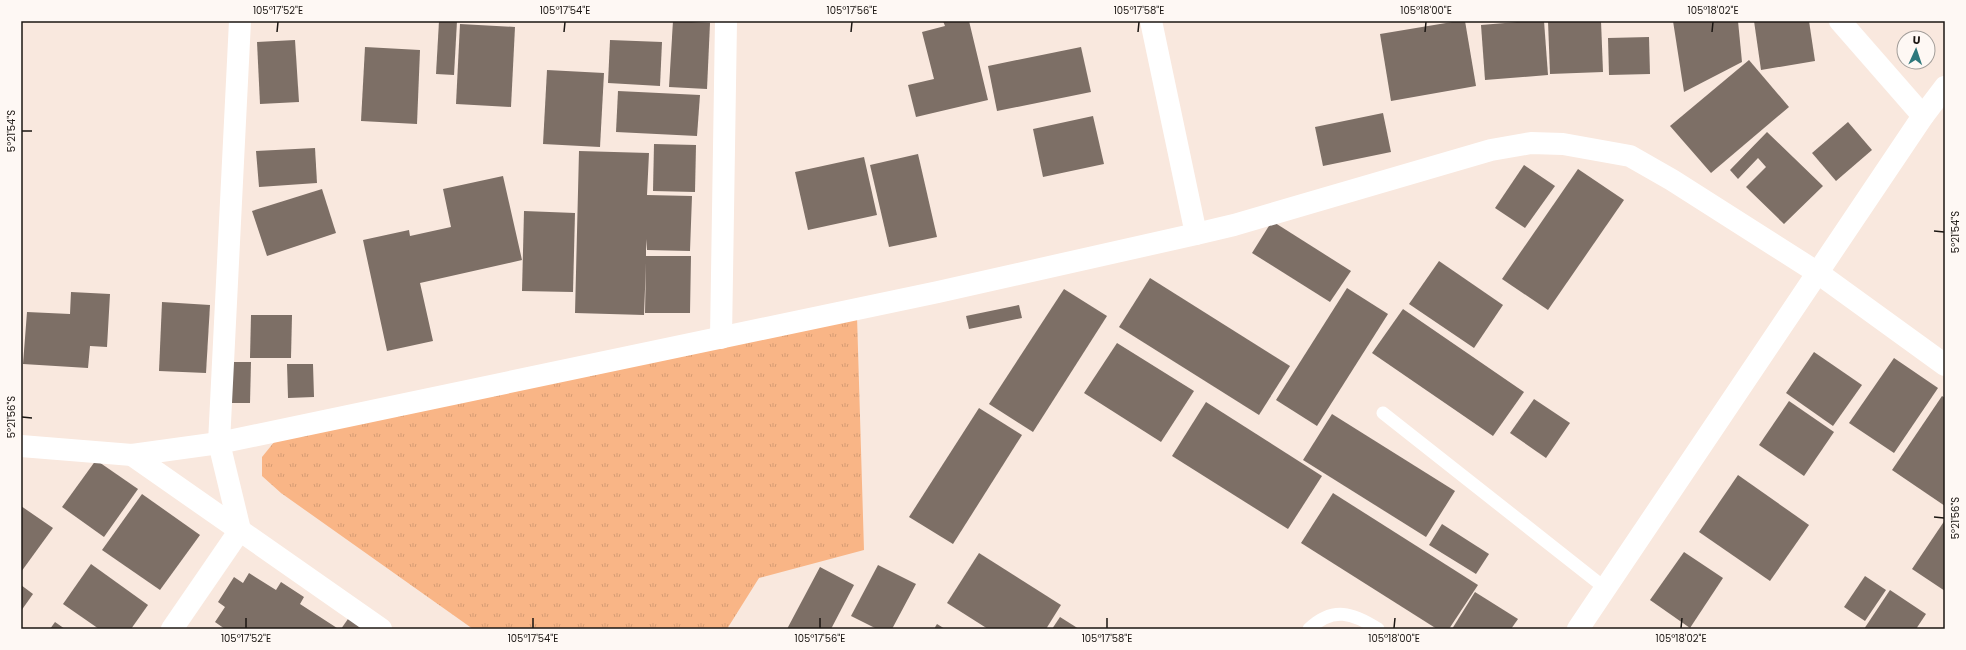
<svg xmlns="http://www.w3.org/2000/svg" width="1966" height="650" font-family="Poppins,sans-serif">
  <defs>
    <pattern id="park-tufts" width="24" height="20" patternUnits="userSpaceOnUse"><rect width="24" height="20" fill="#f9b586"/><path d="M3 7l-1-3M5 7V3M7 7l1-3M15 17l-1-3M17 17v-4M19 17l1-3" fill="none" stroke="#d59b73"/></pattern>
  </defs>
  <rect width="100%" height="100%" fill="#f9e8de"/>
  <path fill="url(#park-tufts)" d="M857,316L864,550L759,578L727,629H473L281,493L262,476V457L275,441Z"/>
  <g fill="#7d6f66">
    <path d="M439,21H457L454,75L436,74Z"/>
    <path d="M673,21L710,23L707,89L669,87Z"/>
    <path d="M943,21H969L988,100L916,117L908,85L934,79L922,32L945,26Z"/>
    <path d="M1458,21H1465L1476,86L1391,101L1380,34Z"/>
    <path d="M1530,21H1544L1548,75L1485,80L1481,25Z"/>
    <path d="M1548,21H1601L1603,72L1550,74Z"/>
    <path d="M1673,21H1738L1742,62L1684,92Z"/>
    <path d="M1754,21H1809L1815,61L1761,70Z"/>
    <path d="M460,24L515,27L511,107L456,104Z"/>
    <path d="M1649,37L1650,74L1609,75L1608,38Z"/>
    <path d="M295,40L299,102L260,104L257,42Z"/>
    <path d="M610,40L662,42L660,86L608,83Z"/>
    <path d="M365,47L420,50L417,124L361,121Z"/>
    <path d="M1081,47L1091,92L997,111L988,66Z"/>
    <path d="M1749,60L1789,107L1711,173L1670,126Z"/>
    <path d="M547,70L604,73L600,147L543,144Z"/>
    <path d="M618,91L700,95L697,136L616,132Z"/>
    <path d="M1383,113L1391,152L1323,166L1315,127Z"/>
    <path d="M1093,116L1104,164L1043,177L1033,129Z"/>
    <path d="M1848,122L1872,150L1836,181L1812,153Z"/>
    <path d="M1767,132L1823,186L1784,224L1746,187L1766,167L1758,158L1738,179L1730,170Z"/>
    <path d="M654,144L696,145L695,192L653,191Z"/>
    <path d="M315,148L317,183L259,187L256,151Z"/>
    <path d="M579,151L649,153L647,195L692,196L690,251L647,250L646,239V256H691L690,313H645L646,263L644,315L575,313Z"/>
    <path d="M918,154L937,237L889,247L870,165Z"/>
    <path d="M864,157L877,215L808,230L795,172Z"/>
    <path d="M1524,165L1555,186L1525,228L1495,208Z"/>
    <path d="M1578,169L1624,200L1548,310L1502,279Z"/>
    <path d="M503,176L522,260L420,283L433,341L387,351L363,240L409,230L410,236L451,227L443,189Z"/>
    <path d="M322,189L336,233L267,256L252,211Z"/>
    <path d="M524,211L575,213L573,292L522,291Z"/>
    <path d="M1272,221L1351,271L1330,302L1252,253Z"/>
    <path d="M1439,261L1503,305L1474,348L1409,304Z"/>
    <path d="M1150,278L1290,366L1259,415L1119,327Z"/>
    <path d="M1347,288L1388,314L1317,426L1276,400Z"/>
    <path d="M1064,289L1107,316L1033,432L989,404Z"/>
    <path d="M71,292L110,294L107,347L90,346L88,368L23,364L27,312L70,314Z"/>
    <path d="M162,302L210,305L206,373L159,371Z"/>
    <path d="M1019,305L1022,318L969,329L966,316Z"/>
    <path d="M1403,309L1524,392L1493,436L1372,353Z"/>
    <path d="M251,315H292L291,358H250Z"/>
    <path d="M1117,343L1194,391L1161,442L1084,393Z"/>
    <path d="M1814,352L1862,385L1833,426L1786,393Z"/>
    <path d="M1894,358L1938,388L1894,453L1849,423Z"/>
    <path d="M230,362H251L250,403H230Z"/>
    <path d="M287,364H313L314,397L288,398Z"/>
    <path d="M1942,396L1945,398V506L1892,470Z"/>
    <path d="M1534,399L1570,423L1546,458L1510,433Z"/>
    <path d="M1789,401L1834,432L1804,476L1759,445Z"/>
    <path d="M1206,402L1322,476L1288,529L1172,456Z"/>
    <path d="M979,408L1022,435L953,544L909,517Z"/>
    <path d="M1332,414L1455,491L1426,537L1303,460Z"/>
    <path d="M96,460L138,489L104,537L62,507Z"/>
    <path d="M1738,475L1809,525L1770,581L1699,532Z"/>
    <path d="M1333,493L1478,585L1449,629H1437L1301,543Z"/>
    <path d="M142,494L200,535L160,590L102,550Z"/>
    <path d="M21,506L53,528L21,572Z"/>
    <path d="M1945,520V591L1912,569Z"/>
    <path d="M1442,524L1489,554L1476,574L1429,545Z"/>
    <path d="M1684,552L1723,578L1690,628L1650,600Z"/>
    <path d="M979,553L1061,605L1046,629H988L947,603Z"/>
    <path d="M91,564L148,605L131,629H99L63,604Z"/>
    <path d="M878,565L916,584L892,629H877L851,616Z"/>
    <path d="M820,567L854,585L831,629H787Z"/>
    <path d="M249,573L276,590L281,582L304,597L300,604L337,628L225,629L215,622L225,607L218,602L234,577L243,583Z"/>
    <path d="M1865,576L1886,590L1865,621L1844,607Z"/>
    <path d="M21,585L33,594L21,611Z"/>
    <path d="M1890,590L1926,614L1916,629H1864Z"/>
    <path d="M1475,592L1518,619L1511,629H1452Z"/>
    <path d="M350,616L369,629H341Z"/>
    <path d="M1060,617L1079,629H1052Z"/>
    <path d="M55,622L65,629H50Z"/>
    <path d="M937,624L945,629H934Z"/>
  </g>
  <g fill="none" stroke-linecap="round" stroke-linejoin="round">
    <g stroke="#fff" stroke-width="13">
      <path d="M1383,413L1605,588"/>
      <path d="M1309,629C1333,606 1353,613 1378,629"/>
    </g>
    <g stroke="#fff" stroke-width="22">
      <path d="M1151,21L1196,234"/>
      <path d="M1840,21L1923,116"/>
      <path d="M721,338L726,21"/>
      <path d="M21,446L132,455L219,443L938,292L1196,234L1234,225L1491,150L1531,143L1563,144L1630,156L1672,180L1818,273L1945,365"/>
      <path d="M132,455L381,629"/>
      <path d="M172,629L240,530L219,443L240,21"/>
      <path d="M1578,629L1923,116L1945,87"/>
    </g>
  </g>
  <path fill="none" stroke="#1b1612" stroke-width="1.5" d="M277,32L278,22M564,32L565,22M851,32L852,22M1138,32L1139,22M1425,32L1426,22M1712,32L1713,22M22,131H32M1934,231L1944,232M22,417L32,418M1934,517L1944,518M246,628V618M533,628V618M820,628V618M1107,628V618M1394,628L1395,618M1681,628L1682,618"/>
  <rect width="1966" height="650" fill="none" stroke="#fef8f4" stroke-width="44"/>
  <g transform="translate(1916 50) rotate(3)"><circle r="19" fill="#fef8f4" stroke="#a39e9a"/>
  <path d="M0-3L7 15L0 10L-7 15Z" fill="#2e787c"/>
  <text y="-6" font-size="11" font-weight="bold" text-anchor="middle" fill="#1b1612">U</text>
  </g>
  <rect x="22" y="22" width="1922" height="606" fill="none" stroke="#1b1612" stroke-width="1.5"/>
  <g font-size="10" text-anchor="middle" fill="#1b1612">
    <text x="278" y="14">105°17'52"E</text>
    <text x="565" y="14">105°17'54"E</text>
    <text x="852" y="14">105°17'56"E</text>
    <text x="1139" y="14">105°17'58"E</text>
    <text x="1426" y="14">105°18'00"E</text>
    <text x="1713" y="14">105°18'02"E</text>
    <text transform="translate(11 131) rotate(-90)" y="4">5°21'54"S</text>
    <text transform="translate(1955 232) rotate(-90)" y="4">5°21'54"S</text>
    <text transform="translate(11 417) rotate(-90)" y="4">5°21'56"S</text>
    <text transform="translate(1955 518) rotate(-90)" y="4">5°21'56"S</text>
    <text x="246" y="642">105°17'52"E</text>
    <text x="533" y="642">105°17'54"E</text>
    <text x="820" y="642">105°17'56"E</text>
    <text x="1107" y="642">105°17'58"E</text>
    <text x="1394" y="642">105°18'00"E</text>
    <text x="1681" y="642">105°18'02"E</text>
  </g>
</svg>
